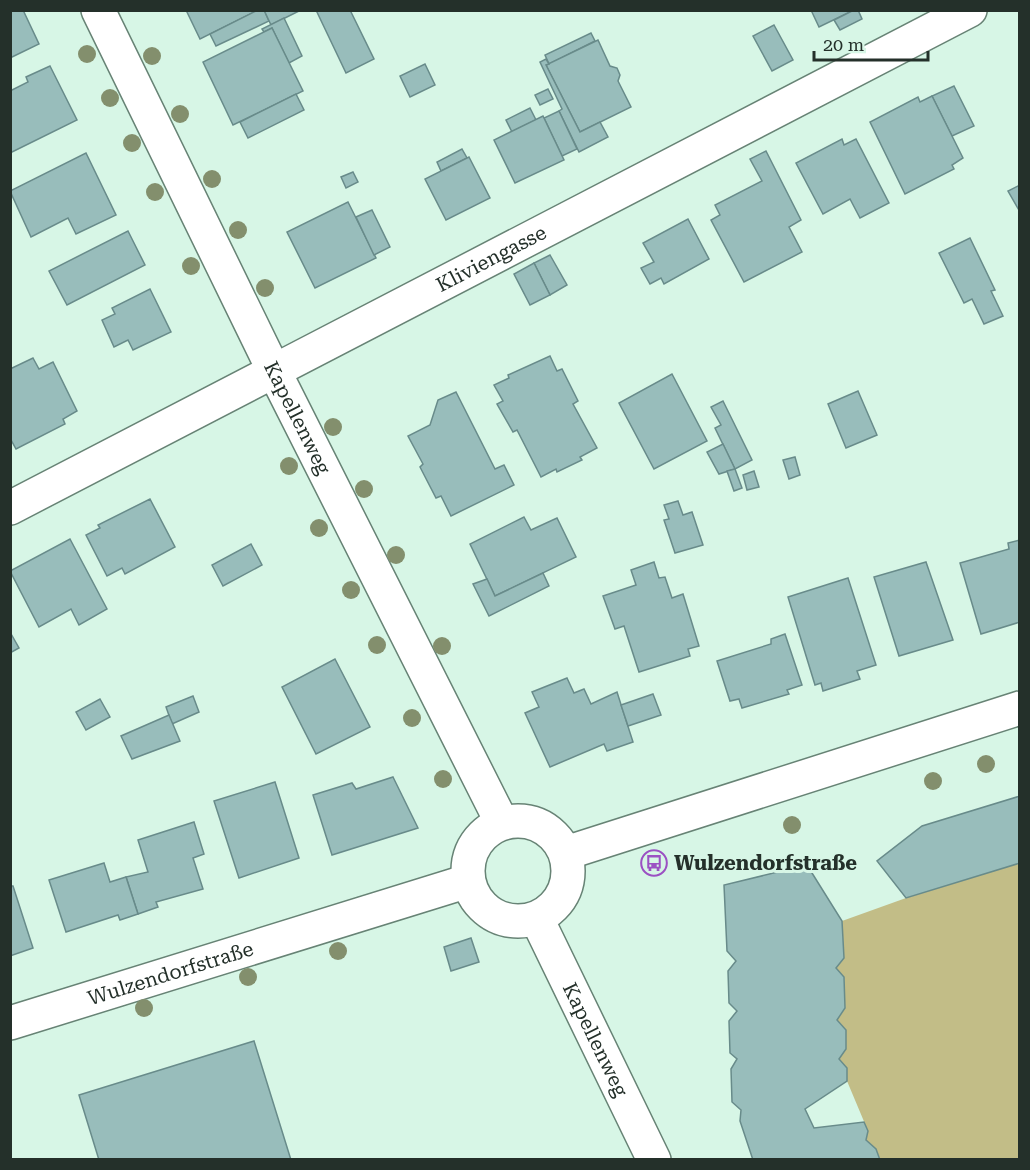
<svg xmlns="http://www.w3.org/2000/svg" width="1030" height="1170" font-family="'Roboto Serif',serif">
  <rect width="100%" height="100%" fill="#d7f6e6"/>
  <path fill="#c2bd87" d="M1019,863V1159H880L876,1149L866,1140L868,1131L847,1081V1068L839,1059L846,1049V1030L837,1020L845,1008L844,977L836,968L844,958L842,921L906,898Z"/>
  <g fill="#98bdbb" stroke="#688b8a" stroke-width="1.5">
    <path d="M10,10H23L39,44L10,58Z"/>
    <path d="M186,10H258L200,39Z"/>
    <path d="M258,10H264L269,21L216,46L210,34Z"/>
    <path d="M264,10H299V11L271,25Z"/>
    <path d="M316,10H350L374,59L346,73Z"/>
    <path d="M811,10H854L819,27Z"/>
    <path d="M854,10H858L862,19L840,30L834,20Z"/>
    <path d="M284,18L302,56L289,63L272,28L264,32L262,29Z"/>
    <path d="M774,25L793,60L772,71L753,36Z"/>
    <path d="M272,28L303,91L233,125L203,62Z"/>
    <path d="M591,33L595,41L549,64L545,55Z"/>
    <path d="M598,40L610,66L617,68L620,75L618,81L631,107L580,132L546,65Z"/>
    <path d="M546,59L549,64L546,65L580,132L600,122L608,137L579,152L559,111L562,109L540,62Z"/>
    <path d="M425,64L435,85L410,97L400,76Z"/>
    <path d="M50,66L77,120L10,153V91L28,82L26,77Z"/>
    <path d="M954,86L974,126L952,136L932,96Z"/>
    <path d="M548,89L553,99L540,105L535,95Z"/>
    <path d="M296,94L304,110L248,138L240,122Z"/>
    <path d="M932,96L963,158L952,165L954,169L905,194L870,122L918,97L920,102Z"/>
    <path d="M530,108L536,120L512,132L506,120Z"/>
    <path d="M559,111L577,149L562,156L544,118Z"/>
    <path d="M543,116L564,160L515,183L494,140Z"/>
    <path d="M842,139L844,145L856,139L889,203L860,218L850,199L823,214L796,163Z"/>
    <path d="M462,149L467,158L441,171L437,162Z"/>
    <path d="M766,151L801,220L789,227L802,252L744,282L711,220L720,215L715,205L762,181L750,159Z"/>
    <path d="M86,153L116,215L76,234L68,218L31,237L10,191Z"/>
    <path d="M469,157L490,198L446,220L425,179Z"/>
    <path d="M353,172L358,182L346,188L341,177Z"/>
    <path d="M1020,185V212L1008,191Z"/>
    <path d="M348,202L376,258L315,288L287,232Z"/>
    <path d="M372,210L390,247L374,255L356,217Z"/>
    <path d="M688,219L709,259L664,284L661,278L650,284L641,268L654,262L643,243Z"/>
    <path d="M128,231L145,265L67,305L49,271Z"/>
    <path d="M970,238L995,290L991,291L1003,316L984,324L972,299L964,303L939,253Z"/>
    <path d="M550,255L567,285L550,295L534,263Z"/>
    <path d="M534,263L550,295L530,305L514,274Z"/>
    <path d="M150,289L171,332L133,350L128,340L114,347L102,320L115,314L112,308Z"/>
    <path d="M550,356L557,371L562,369L578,401L573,404L597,448L580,457L582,460L557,472L556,469L541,477L517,430L513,432L497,404L503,401L494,385L509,378L508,375Z"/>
    <path d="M33,358L39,369L53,362L77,411L63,419L65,424L16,449L10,438V369Z"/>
    <path d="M672,374L707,441L654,469L619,403Z"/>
    <path d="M858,391L877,435L846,448L828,404Z"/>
    <path d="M456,392L495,469L504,465L514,485L451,516L441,496L436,498L420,467L423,464L408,436L430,425L438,400Z"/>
    <path d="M723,401L752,460L735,469L715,428L721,425L711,407Z"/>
    <path d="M723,444L735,469L719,474L707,452Z"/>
    <path d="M795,457L800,475L789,479L783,460Z"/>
    <path d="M735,469L742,488L734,491L727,471Z"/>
    <path d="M754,471L759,487L747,490L743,475Z"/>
    <path d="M150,499L175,547L125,574L122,568L107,576L86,535L100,528L98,525Z"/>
    <path d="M678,501L683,515L692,512L703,545L675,553L664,520L669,519L664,505Z"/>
    <path d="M524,517L531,530L557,518L576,557L495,596L470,544Z"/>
    <path d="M70,539L107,609L79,625L71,609L39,627L10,571Z"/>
    <path d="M1020,540V622L981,634L960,563L1009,549L1008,543Z"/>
    <path d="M251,544L262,565L223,586L212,565Z"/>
    <path d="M654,562L659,578L665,577L672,598L683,594L699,646L688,649L690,656L639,672L624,626L615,629L603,596L636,585L631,570Z"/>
    <path d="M926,562L953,640L899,656L874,577Z"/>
    <path d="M543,573L549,586L489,616L473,584L487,579L495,596Z"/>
    <path d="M848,578L876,665L857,671L860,679L823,691L821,683L815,685L788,597Z"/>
    <path d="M10,632L19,648L10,653Z"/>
    <path d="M785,634L802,685L787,690L789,694L742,708L739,699L730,701L717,661L771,644V639Z"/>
    <path d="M335,659L370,727L316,754L282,687Z"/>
    <path d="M567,678L574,693L584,689L591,704L617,692L633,742L607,751L604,744L550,767L525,713L539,707L532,692Z"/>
    <path d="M653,694L661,715L628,726L621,705Z"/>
    <path d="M193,696L199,712L172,724L166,707Z"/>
    <path d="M100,699L110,717L86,730L76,712Z"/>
    <path d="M169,715L180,741L132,759L121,736Z"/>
    <path d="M393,777L418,828L332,855L313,795L352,783L356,789Z"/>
    <path d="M275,782L299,858L239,878L214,801Z"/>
    <path d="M1020,796V863L906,898L877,861L922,826Z"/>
    <path d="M194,822L204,854L193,858L203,889L156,902L158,907L138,914L126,877L148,872L138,840Z"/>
    <path d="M104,863L110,882L126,877L138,914L120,920L118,915L66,932L49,880Z"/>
    <path d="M807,865L842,921L844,958L836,968L844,977L845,1008L837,1020L846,1030V1049L839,1059L847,1068V1081L805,1109L814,1128L864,1122L868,1131L866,1140L876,1149L880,1160H753L740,1121L741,1110L732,1102L731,1069L737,1059L730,1053L729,1021L737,1011L729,1003L728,971L736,961L727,951L724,885Z"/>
    <path d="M10,886H13L33,948L10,956Z"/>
    <path d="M471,938L479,962L451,971L444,947Z"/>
    <path d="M254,1041L291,1160H99L79,1095Z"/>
  </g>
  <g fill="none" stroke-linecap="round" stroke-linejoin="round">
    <g stroke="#678375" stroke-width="36">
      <g id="minor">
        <path id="s1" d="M98,10L274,371L502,823"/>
        <path id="s2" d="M10,508L970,10"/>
        <circle cx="518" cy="871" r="50"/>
        <path d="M566,853L1020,708"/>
        <path id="s3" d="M537,919L654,1160"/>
        <path id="s4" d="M10,1023L468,881"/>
      </g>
    </g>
    <use href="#minor" stroke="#fff" stroke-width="33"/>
  </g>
  <g fill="#838f6d">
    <circle cx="87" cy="54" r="9"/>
    <circle cx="152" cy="56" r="9"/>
    <circle cx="110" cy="98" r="9"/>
    <circle cx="180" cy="114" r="9"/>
    <circle cx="132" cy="143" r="9"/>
    <circle cx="212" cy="179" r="9"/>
    <circle cx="155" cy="192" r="9"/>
    <circle cx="238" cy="230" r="9"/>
    <circle cx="191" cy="266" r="9"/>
    <circle cx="265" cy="288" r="9"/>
    <circle cx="333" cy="427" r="9"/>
    <circle cx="289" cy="466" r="9"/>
    <circle cx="364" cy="489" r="9"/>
    <circle cx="319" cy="528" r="9"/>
    <circle cx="396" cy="555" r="9"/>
    <circle cx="351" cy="590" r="9"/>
    <circle cx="377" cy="645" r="9"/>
    <circle cx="442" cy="646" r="9"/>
    <circle cx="412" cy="718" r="9"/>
    <circle cx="986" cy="764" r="9"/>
    <circle cx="443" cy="779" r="9"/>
    <circle cx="933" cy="781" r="9"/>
    <circle cx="792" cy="825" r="9"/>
    <circle cx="338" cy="951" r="9"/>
    <circle cx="248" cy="977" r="9"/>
    <circle cx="144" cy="1008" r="9"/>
  </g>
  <defs>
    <g id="bus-ring" transform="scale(1.35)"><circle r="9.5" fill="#d7f6e6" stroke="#9b51c3" stroke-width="1.5"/><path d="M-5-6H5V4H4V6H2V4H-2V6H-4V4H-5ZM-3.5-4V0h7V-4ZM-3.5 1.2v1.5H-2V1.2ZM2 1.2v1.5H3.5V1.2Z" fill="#9b51c3"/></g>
  </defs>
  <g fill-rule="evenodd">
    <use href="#bus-ring" x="654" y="863"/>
  </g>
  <g text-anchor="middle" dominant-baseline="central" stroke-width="6" stroke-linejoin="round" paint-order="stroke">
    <g font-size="20" fill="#24302a" stroke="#d7f6e6">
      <text stroke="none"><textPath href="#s2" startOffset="542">Kliviengasse</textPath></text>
      <text stroke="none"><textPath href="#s1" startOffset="454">Kapellenweg</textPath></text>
      <text stroke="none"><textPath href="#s4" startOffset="168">Wulzendorfstraße</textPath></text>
      <text stroke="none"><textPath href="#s3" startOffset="134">Kapellenweg</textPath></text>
    </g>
    <g font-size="20" font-weight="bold" fill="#24302a" stroke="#d7f6e6" text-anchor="start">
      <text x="674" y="863">Wulzendorfstraße</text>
    </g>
  </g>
  <rect width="1030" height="1170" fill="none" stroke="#24302a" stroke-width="24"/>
  <path d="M814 51v9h114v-9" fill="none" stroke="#24302a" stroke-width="3"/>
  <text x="823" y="51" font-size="18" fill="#24302a" stroke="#d7f6e6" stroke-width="4.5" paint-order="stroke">20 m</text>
</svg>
